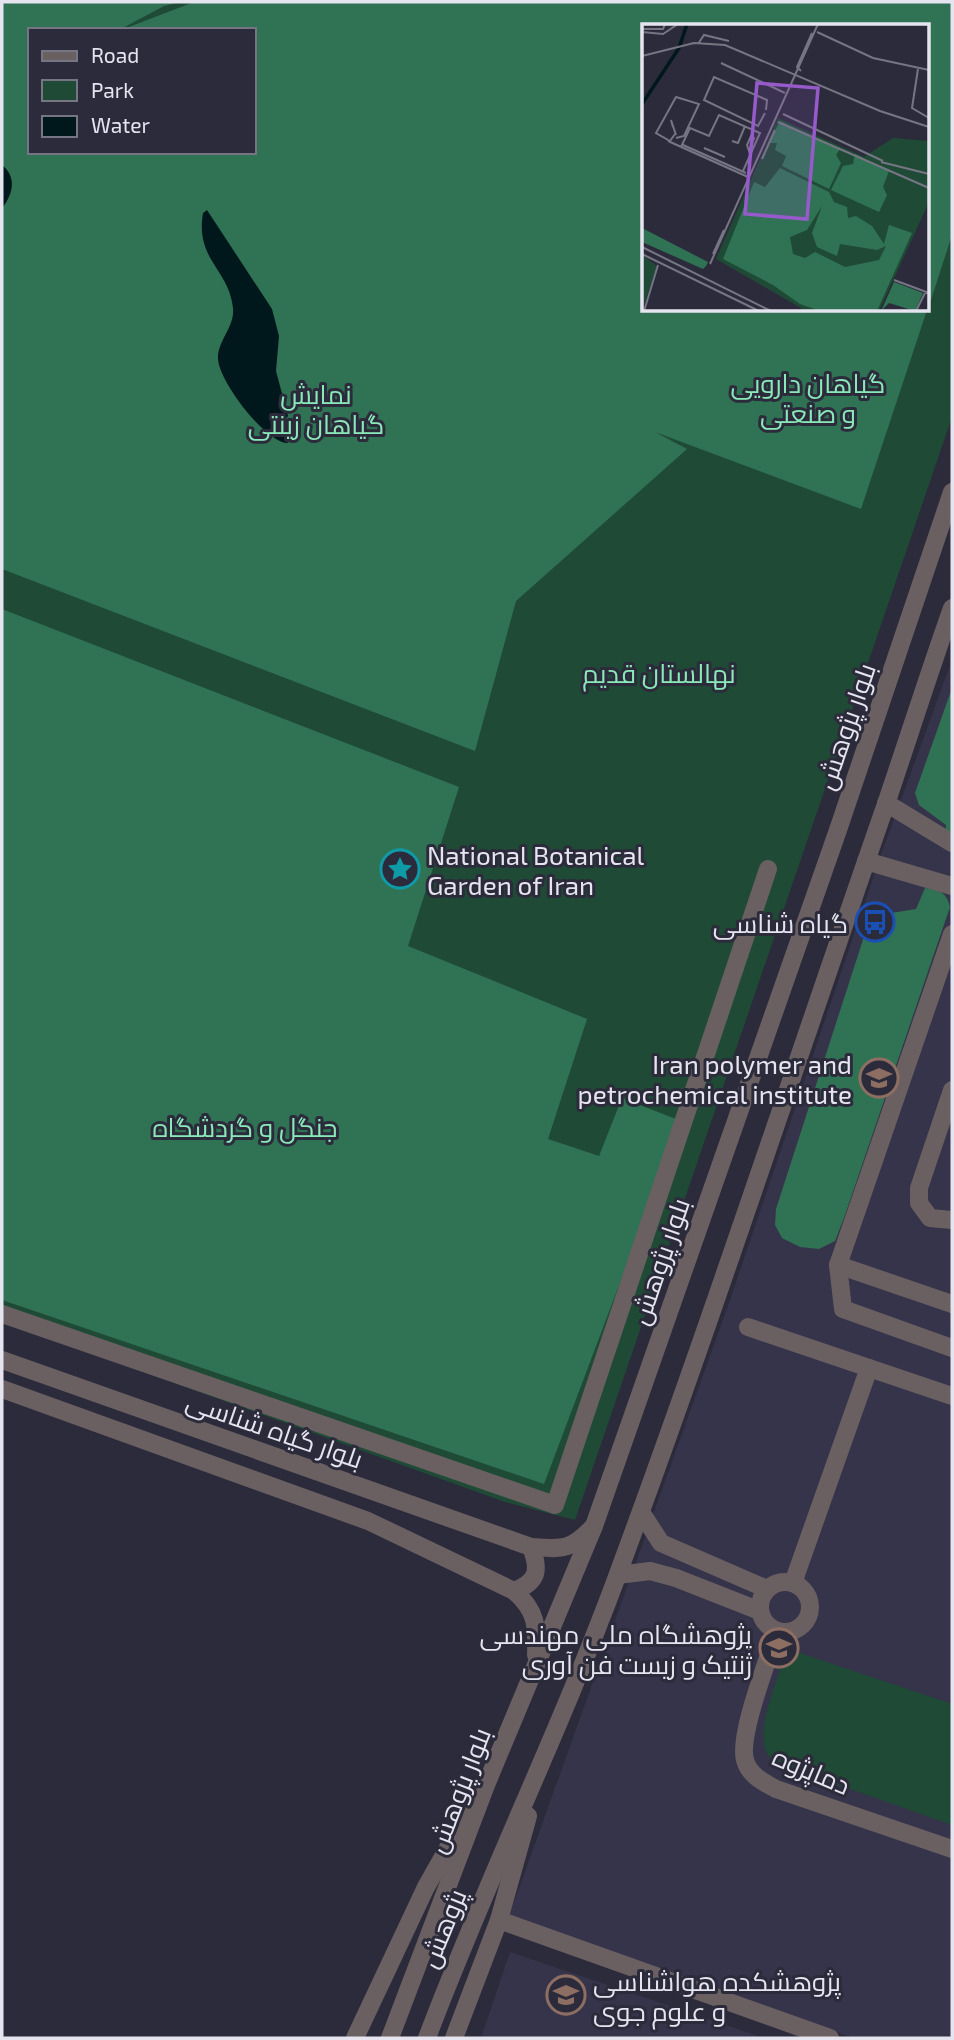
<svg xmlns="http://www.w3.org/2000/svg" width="954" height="2040" font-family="'Exo 2',Cairo,sans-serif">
  <rect width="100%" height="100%" fill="#2c2b3b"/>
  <g fill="#36344a">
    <path d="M952,660V2038H854L508,1919L729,1303L882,852Z"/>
    <path d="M510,1952L764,2038H481Z"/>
  </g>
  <g fill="#1f4b36" fill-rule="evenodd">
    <path d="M2,2H952V417L575,1520L505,1502L2,1321ZM644,26H928V310H644ZM30,30H254V152H30Z"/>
    <path d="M788,1649L952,1704V1825L780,1764C775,1761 769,1758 767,1753C754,1730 780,1674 788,1649Z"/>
  </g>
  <g fill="#307354">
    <path d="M2,2H180L164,6L119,30H30V152H254V30H121L194,2H952V235L928,309V26H644V310H927L861,509L655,432L687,449L516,601L475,751L2,569V208C13,194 17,178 2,165Z"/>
    <path d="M2,609L459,787L408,946L587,1019L548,1139L599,1156L622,1098L681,1121L544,1484L2,1300Z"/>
    <path d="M952,688V838L945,834L946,825L919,805L915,793Z"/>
    <path d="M925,888C940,891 946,891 950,907L844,1218L835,1241L819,1249L800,1247L782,1238L775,1225L776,1209L870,918L879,920L891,913L916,909Z"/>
  </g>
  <g fill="#00171c">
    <path d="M2,165C17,177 13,194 2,208Z"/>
    <path d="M207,210L272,309L279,336L276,371L288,416L283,422L284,426L292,430L291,441L287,443C264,441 219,381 218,359C217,341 235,327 233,308C229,269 195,260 203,213Z"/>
  </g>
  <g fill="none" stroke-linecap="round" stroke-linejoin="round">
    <g stroke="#6a6062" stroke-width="18">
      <path d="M886,803L952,843"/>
      <path d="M866,861L952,886"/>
      <path d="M952,934L838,1265L952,1304"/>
      <path d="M952,1090L919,1188V1203L930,1218L952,1220"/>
      <path d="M838,1265L843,1309L952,1348"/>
      <path d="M2,1314L555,1505L768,869"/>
      <path d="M748,1327L869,1368"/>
      <path d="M2,1360L531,1547C562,1549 570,1551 592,1528"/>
      <path d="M2,1389L368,1521L514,1591C537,1611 537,1626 536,1655"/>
      <path d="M641,1512L661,1543L767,1589"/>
      <path d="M618,1575L650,1571L676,1578L760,1611"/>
      <circle cx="785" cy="1607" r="25"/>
      <path d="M793,1583L869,1368L952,1396"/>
      <path d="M514,1591C538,1582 540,1570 531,1547"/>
      <path d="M777,1631C769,1658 738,1735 745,1760C749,1775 763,1782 776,1789L952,1849"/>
      <path d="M499,1920L830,2038"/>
      <path d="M355,2038L426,1887L469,1811"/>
      <path d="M390,2038L486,1785L594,1526L838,830L952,492"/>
      <path d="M427,2038C486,1881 561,1729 619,1571C713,1317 797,1059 886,804C908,739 929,673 952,608"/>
      <path d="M454,2038L499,1920L528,1816"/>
    </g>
  </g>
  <defs>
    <g id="sight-ring" transform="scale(2.0125)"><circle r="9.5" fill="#2c2b3b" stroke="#0f9aa8" stroke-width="1.5"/><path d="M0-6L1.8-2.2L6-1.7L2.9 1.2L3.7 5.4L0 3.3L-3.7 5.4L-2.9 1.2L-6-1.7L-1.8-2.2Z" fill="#0f9aa8"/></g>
    <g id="bus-ring" transform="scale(2.0125)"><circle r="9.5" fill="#2c2b3b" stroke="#1a4fb4" stroke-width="1.5"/><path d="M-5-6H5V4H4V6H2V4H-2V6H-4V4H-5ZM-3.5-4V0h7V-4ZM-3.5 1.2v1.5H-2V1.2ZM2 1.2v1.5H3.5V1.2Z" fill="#1a4fb4"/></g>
    <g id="university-ring" transform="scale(2.0125)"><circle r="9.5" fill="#2c2b3b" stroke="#8d6e63" stroke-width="1.5"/><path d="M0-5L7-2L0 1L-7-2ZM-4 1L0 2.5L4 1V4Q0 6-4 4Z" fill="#8d6e63"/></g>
  </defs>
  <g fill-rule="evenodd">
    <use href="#sight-ring" x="400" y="869"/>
    <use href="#bus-ring" x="875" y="922"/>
    <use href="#university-ring" x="879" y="1078"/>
    <use href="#university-ring" x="779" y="1648"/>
    <use href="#university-ring" x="566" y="1995"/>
  </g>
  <g text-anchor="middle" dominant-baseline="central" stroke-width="6" stroke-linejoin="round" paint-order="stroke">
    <g font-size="26" fill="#89e9b9" stroke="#2c2b3b">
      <text x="808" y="382">گیاهان دارویی<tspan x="808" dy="30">و صنعتی</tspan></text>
      <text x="316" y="393">نمایش<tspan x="316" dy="30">گیاهان زینتی</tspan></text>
      <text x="659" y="672">نهالستان قدیم</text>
      <text x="245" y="1126">جنگل و گردشگاه</text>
    </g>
    <g font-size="26" fill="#e5e4ef" stroke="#2c2b3b">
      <text transform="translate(845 726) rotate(-71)">بلوار پژوهش</text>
      <text transform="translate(659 1261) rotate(-71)">بلوار پژوهش</text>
      <text transform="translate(275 1429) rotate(19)">بلوار گیاه شناسی</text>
      <text transform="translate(812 1770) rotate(23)">دماپژوه</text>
      <text transform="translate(458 1790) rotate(-69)">بلوار پژوهش</text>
      <text transform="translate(442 1928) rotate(-68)">پژوهش</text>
    </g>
    <g font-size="26" fill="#e5e4ef" stroke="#2c2b3b" text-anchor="end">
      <text x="427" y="854" text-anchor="start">National Botanical<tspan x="427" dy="30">Garden of Iran</tspan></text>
      <text x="848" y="922">گیاه شناسی</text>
      <text x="852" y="1063">Iran polymer and<tspan x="852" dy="30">petrochemical institute</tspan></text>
      <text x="752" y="1633">پژوهشگاه ملی مهندسی<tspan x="752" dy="30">ژنتیک و زیست فن آوری</tspan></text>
      <text x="593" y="1980" text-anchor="start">پژوهشکده هواشناسی<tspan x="593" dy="30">و علوم جوی</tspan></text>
    </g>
  </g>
  <g transform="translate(642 24)">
    <rect width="287" height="287" fill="#2c2b3b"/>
    <path d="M136,94L222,133L251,114L287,117V178L237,287H164L74,235ZM0,231L15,242L0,287Z" fill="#1f4b36"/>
    <path d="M138,97L198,125L194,131L199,139L187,165L140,142L144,132L133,126L135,119H127ZM213,130L247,147L241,163L245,171L237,188L189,166L201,142L211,140ZM138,144L187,168L192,178L205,183L206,194L214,192L230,202L242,220L247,201L270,209L235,287H178L158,280L131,261L81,235L112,158L123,163ZM180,182L170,209L175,223L195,232L198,220L235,226L244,222L237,236L203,243L173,228L163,234L151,230L148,213L165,206ZM0,204L66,238L64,242L61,245L0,218ZM252,258L281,269L273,287L247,279L239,287Z" fill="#307354" fill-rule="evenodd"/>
    <path fill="none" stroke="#00171c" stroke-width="3.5" d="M0,80L37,24L45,0"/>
    <path fill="none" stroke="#767583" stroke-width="2" d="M0,5H21L23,0M0,8L21,10L36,0M175,8L231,34L287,46M56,20L62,11L87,17M0,32L52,19L83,21L238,87L287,103M79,39L143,69M276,45L270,84L287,94M159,47L155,43L170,9M123,89L116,102L62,76L72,53L125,76L124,86M141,90L241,137M136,98L287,164M31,103L29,96L34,111M33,110L28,117L14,109L34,73L57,80L42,112L34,114M109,112L112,114L107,127L105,121ZM26,117L106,153M90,117L96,119L103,102M41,121L104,149M39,123L48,104L67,112L77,91L118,109L101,147M62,124L83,133M120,135L133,106M239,138L287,150M0,223L129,287M0,230L117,287M71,230L82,206M68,240L176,0M252,256L287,269M2,287L16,241M274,287L284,267"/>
    <path fill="#965acb" fill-opacity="0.15" stroke="#965acb" stroke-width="3.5" d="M115,59L176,64L165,195L103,190Z"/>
    <rect width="287" height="287" fill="none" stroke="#e5e4ef" stroke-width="3.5"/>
  </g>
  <rect width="954" height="2040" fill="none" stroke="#e5e4ef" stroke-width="7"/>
  <rect x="28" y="28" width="228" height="126" fill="#2c2b3b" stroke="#767583" stroke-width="2"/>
  <rect x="42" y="51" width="35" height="10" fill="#6a6062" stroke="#767583" stroke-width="2"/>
  <text x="91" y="63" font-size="21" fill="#e5e4ef">Road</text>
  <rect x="42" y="80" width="35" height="21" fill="#1f4b36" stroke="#767583" stroke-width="2"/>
  <text x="91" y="98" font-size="21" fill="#e5e4ef">Park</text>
  <rect x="42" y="116" width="35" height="21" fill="#00171c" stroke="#767583" stroke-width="2"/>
  <text x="91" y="133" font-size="21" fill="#e5e4ef">Water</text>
</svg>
